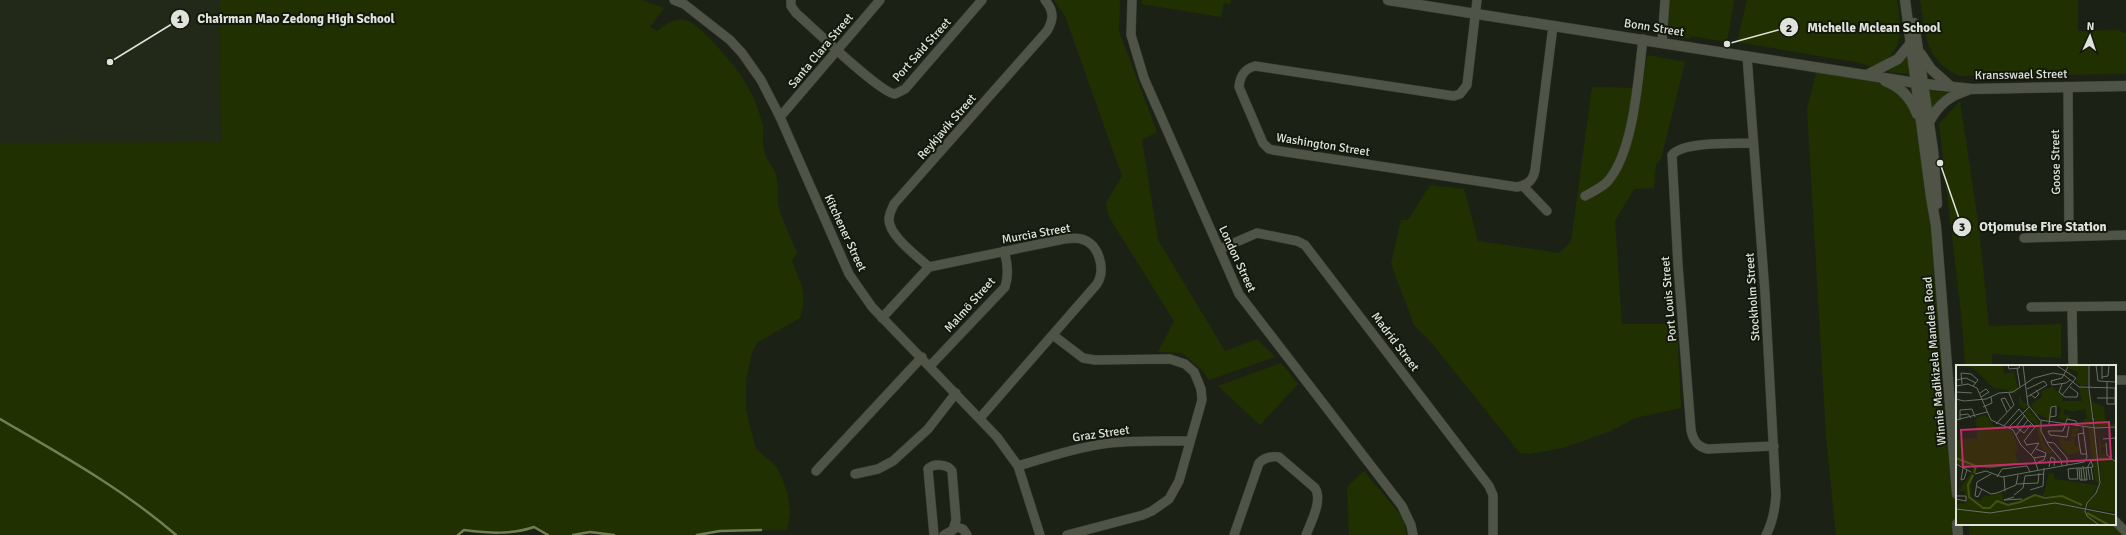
<svg xmlns="http://www.w3.org/2000/svg" width="2126" height="535" font-family="Signika,sans-serif">
  <rect width="100%" height="100%" fill="#1c2116"/>
  <path fill="#222918" d="M0,0H219L221,142L0,143Z"/>
  <g fill="#213001">
    <path d="M219,0H642L664,8L650,27L657,31C682,12 689,18 710,39C735,65 755,90 763,126C764,134 762,142 764,150C766,160 773,166 776,175C779,184 776,200 780,211C784,225 792,239 797,253L792,261C801,286 808,291 800,318L758,342L752,352L746,381V410L756,449L777,467L787,491L790,512L787,530L720,531L697,535H614L590,532L573,535H548L534,527C510,535 489,533 464,530L458,535H0V143L221,142Z"/>
    <path d="M1054,0H1120L1119,31L1157,132L1142,140L1158,240L1225,351L1257,339L1275,357L1209,380L1202,370L1182,353L1158,352L1174,321L1109,217L1106,203L1122,176L1065,16Z"/>
    <path d="M1142,0H1231L1230,4L1224,3L1221,17L1141,4Z"/>
    <path d="M1669,0H1734L1727,42L1691,36L1690,39C1679,38 1675,37 1668,29Z"/>
    <path d="M1747,0H1897C1902,31 1905,55 1871,67L1861,63L1737,42Z"/>
    <path d="M1920,0H2078V31L2118,30L2126,33V74L1960,76C1924,61 1926,34 1920,0Z"/>
    <path d="M1907,54L1912,74L1888,72L1902,62Z"/>
    <path d="M1647,55L1685,62L1661,159L1656,165L1654,188L1634,189L1615,221L1622,324H1677L1681,408L1635,418L1611,431L1563,448L1529,454L1520,453L1430,341L1414,325L1391,264L1401,220H1408L1430,185L1464,189L1478,241L1559,253L1571,242L1592,87L1642,88Z"/>
    <path d="M1818,67L1894,85L1920,122L1957,476L1958,535H1836L1826,436L1807,108Z"/>
    <path d="M1927,90L1950,93L1938,101L1931,111Z"/>
    <path d="M1960,101L1979,228L1989,326L2061,324V358L1992,354V366H1965L1962,322L1939,124Z"/>
    <path d="M1281,363L1298,384L1260,425L1218,386Z"/>
    <path d="M1364,471L1403,518L1407,535H1349L1347,487Z"/>
    <path d="M1969,524H2115L2126,535H1969Z"/>
  </g>
  <g fill="none" stroke-linecap="round" stroke-linejoin="round">
    <g stroke="#6f7f50" stroke-width="2.5">
      <path d="M0,419C60,454 123,489 176,535"/>
      <path d="M458,535L464,530C488,533 511,535 534,527L548,535"/>
      <path d="M573,535L590,532L614,535"/>
      <path d="M697,535L720,531L761,530"/>
    </g>
    <g stroke="#373b33" stroke-width="10">
      <g id="street">
        <path d="M674,0L684,4L730,40L742,53L761,80L780,117L849,274L872,307L997,437L1018,466L1040,535"/>
        <path d="M791,0V6L796,13C812,27 880,93 895,94L905,89L982,0"/>
        <path d="M1132,0L1131,35L1144,78L1239,294L1402,506L1411,525L1413,535"/>
        <path d="M1477,0L1467,85L1460,94L1454,96L1255,66C1244,69 1240,76 1239,87L1263,143L1269,149L1273,150L1517,187C1527,185 1533,181 1535,170L1553,26"/>
        <path d="M1662,42L1665,0"/>
        <path d="M1747,56L1765,293L1776,495C1775,510 1773,522 1766,535"/>
        <path d="M2068,87L2069,236"/>
        <path d="M780,117L880,0"/>
        <path d="M1753,143C1735,144 1683,141 1672,155L1678,265L1691,430C1693,440 1697,447 1708,449L1774,446"/>
        <path d="M1523,186L1547,211"/>
        <path d="M1585,196C1592,192 1603,187 1608,181C1634,151 1638,78 1643,39"/>
        <path d="M2024,238L2126,235"/>
        <path d="M1220,249L1257,233L1297,241L1305,245L1489,486L1493,495V535"/>
        <path d="M929,267C918,257 888,235 889,219C889,214 892,209 894,204L1047,31C1054,19 1054,11 1045,0"/>
        <path d="M2031,307L2126,306"/>
        <path d="M2072,308L2073,366"/>
        <path d="M882,318L929,267L1064,239C1070,239 1075,237 1081,239C1099,243 1106,269 1097,284L980,418"/>
        <path d="M1053,335L1083,358L1095,360L1170,359L1185,364L1194,372L1197,379L1201,389L1202,400L1179,481L1169,499L1152,511L1143,515L1067,535"/>
        <path d="M930,366L1005,287C1009,275 1008,264 1004,251"/>
        <path d="M2115,380H2126"/>
        <path d="M1018,466C1048,457 1078,447 1110,443C1136,440 1163,441 1189,441"/>
        <path d="M816,471L922,357"/>
        <path d="M855,474L878,469L893,461L928,429L956,393"/>
        <path d="M2115,521L2126,532"/>
        <path d="M956,527L963,529L967,535"/>
        <path d="M934,535L928,469C933,463 948,464 952,471L956,520L953,530L944,535"/>
        <path d="M1234,535L1259,463C1265,457 1271,456 1279,457L1315,488C1323,500 1311,522 1306,535"/>
      </g>
    </g>
    <g stroke="#373b33" stroke-width="11">
      <g id="secondary">
        <path d="M1388,0L1916,83L1972,89L2126,86"/>
        <path d="M1905,0L1931,197L1936,226L1957,494"/>
        <path d="M1914,23L1933,150L1937,204"/>
        <path d="M1921,54L1931,69L1950,86"/>
        <path d="M1869,74L1898,59L1910,44"/>
        <path d="M1885,81C1901,87 1911,98 1917,114"/>
        <path d="M1929,122C1939,104 1949,96 1968,90"/>
        <path d="M1957,524L1958,535"/>
      </g>
    </g>
    <use href="#street" stroke="#4f5447" stroke-width="9"/>
    <use href="#secondary" stroke="#4f5447" stroke-width="10"/>
  </g>
  <g text-anchor="middle" dominant-baseline="central" stroke-width="4" stroke-linejoin="round" paint-order="stroke">
    <g font-size="12" fill="#e0e3db" stroke="#13180d">
      <text transform="translate(1654 28) rotate(9)">Bonn Street</text>
      <text transform="translate(922 50) rotate(-48)">Port Said Street</text>
      <text transform="translate(821 51) rotate(-50)">Santa Clara Street</text>
      <text transform="translate(2021 75) rotate(-1)">Kransswael Street</text>
      <text transform="translate(947 127) rotate(-49)">Reykjavik Street</text>
      <text transform="translate(1323 145) rotate(9)">Washington Street</text>
      <text transform="translate(2056 162) rotate(-91)">Goose Street</text>
      <text transform="translate(845 233) rotate(65)">Kitchener Street</text>
      <text transform="translate(1036 234) rotate(-10)">Murcia Street</text>
      <text transform="translate(1237 259) rotate(65)">London Street</text>
      <text transform="translate(1753 297) rotate(-94)">Stockholm Street</text>
      <text transform="translate(1669 299) rotate(-95)">Port Louis Street</text>
      <text transform="translate(970 305) rotate(-48)">Malmö Street</text>
      <text transform="translate(1395 342) rotate(53)">Madrid Street</text>
      <text transform="translate(1935 361) rotate(-95)">Winnie Madikizela Mandela Road</text>
      <text transform="translate(1101 434) rotate(-8)">Graz Street</text>
    </g>
  </g>
  <g transform="translate(1956 365)">
    <rect width="160" height="160" fill="#1c2116"/>
    <path d="M0,0H47L48,9L58,7L62,24L58,27L64,31L67,38H70L71,42L68,44L63,39V31L52,25L38,23L17,3ZM108,0H132V20L125,21L120,16L122,8ZM96,22L107,31L106,36H126L123,23L132,24L137,61H126L128,54L131,53L129,44L116,47L108,44L107,49L114,51V54L107,55L103,54L105,43L97,39L93,55L83,49L80,51L75,39L86,32L85,26ZM135,36L148,42L150,59L160,58V61L140,62ZM72,43L83,57L87,77L92,84L97,86L94,89L87,85L79,58L74,56L68,47ZM30,50L38,61L56,66L62,83L59,88L62,98L20,101L19,107L16,102L9,103L0,98V75L21,73L20,53ZM120,62L123,63L118,74L119,81H123L124,87L113,90L105,82L103,75L108,72L109,76H115L116,65ZM132,63L137,64L144,120L139,116ZM142,64L145,80H150V82H145V89L151,90L160,97V148L132,143V138L145,119ZM16,106L19,108L15,121L16,134L24,136L29,130L35,131L46,127L48,139L74,134L78,130L90,134L106,132L127,141L122,136L106,131H86L89,126L92,109L97,108L99,114L139,120L142,121L128,142L99,139L127,144L143,160H0V139L10,138L9,126H3ZM131,145L160,151V157L156,160H144L133,151Z" fill="#213001"/>
    <path fill="none" stroke="#3f5414" stroke-width="2" d="M0,93L20,101L18,108M20,101L35,102L60,99M17,110L12,120L13,132L27,143H34L41,136L52,140L64,137L79,130L89,133L106,131L126,140M131,148L153,160"/>
    <path fill="none" stroke="#6a6f65" stroke-width="1" d="M52,0L53,4L63,3L64,0M67,0L72,40L84,55L139,63L160,62M100,0L120,13L106,30M133,0V24L137,55M140,0L142,16L160,17M112,2L106,13L95,16L96,20L110,18L114,15M61,3L64,22M146,12L152,11L153,0M146,14V0M0,15L10,13L20,18M151,17V39H159V23M6,19L5,8L15,9L22,15L17,21M106,19L103,27L109,32H121L122,28L114,22M0,21L12,19L21,23L35,55L57,65L65,80L78,93L82,105M0,27L16,28M24,28L30,24L33,27L25,32M74,29L79,33L83,29L80,25M71,32L91,20L88,16L71,24M141,33H159M0,34L8,36L30,34L43,28L57,27L78,13L97,8L108,10L123,22L160,23M27,42L36,38L35,32M51,47L45,34L49,33L55,44M4,50L12,49L15,53M69,50L60,62L68,68L75,59M137,53L144,118L140,128L131,138L129,146L131,151L143,160M0,55L31,47M4,55V45L16,44L19,52M85,56V66L93,81L105,95L106,101M40,59L58,40L53,28M93,59L95,42L100,41V51L94,52M48,61L63,44L72,55L60,70M113,61L111,72L94,70L92,66H107L111,54L120,56L121,61M53,62L73,42M128,68L122,69L123,77L125,89H130M147,74L160,73M91,77L98,78L111,93V100M150,78L151,90L160,97M70,80L83,78L75,90M71,80L68,76L79,62L72,55M78,93L90,91M80,98L88,95L90,88L80,84M0,99L15,107M127,101L129,115M93,102L95,92L99,94L98,101M135,102L137,115M7,103L5,115L8,114L11,105M121,103L122,114H113L112,104L121,103H127L137,102L135,96L131,103M123,103L124,115H131L130,103M125,103L126,115M132,103L134,115M19,109L30,106L46,112L128,97L131,92L127,62M41,112L46,104L71,101L74,107M48,112L49,126M61,119L82,118L83,108M20,121L35,129L41,128L60,120L62,110M26,124L22,132L19,131L21,117L35,109M74,125L87,121L88,103M58,130L67,123L69,111L88,109M0,131H10V136L0,134M58,132L48,135L66,134M0,144L34,148L99,138L160,150"/>
    <path fill="#c52c68" fill-opacity="0.15" stroke="#c52c68" stroke-width="2" d="M153,57L155,94L7,102L5,65Z"/>
    <rect width="160" height="160" fill="none" stroke="#e0e3db" stroke-width="2"/>
  </g>
  <path fill="none" stroke="#e0e3db" stroke-width="1.5" d="M110 62L180 19M1727 44L1789 27M1940 163L1962 227"/>
  <g fill="#e0e3db" stroke="#13180d" stroke-width="1.5">
    <circle cx="110" cy="62" r="4"/>
    <circle cx="1727" cy="44" r="4"/>
    <circle cx="1940" cy="163" r="4"/>
    <circle cx="180" cy="19" r="10"/>
    <circle cx="1789" cy="27" r="10"/>
    <circle cx="1962" cy="227" r="10"/>
  </g>
  <g font-size="12" text-anchor="middle" font-weight="bold" fill="#111">
    <text x="180" y="23">1</text>
    <text x="1789" y="32">2</text>
    <text x="1962" y="231">3</text>
  </g>
  <g font-size="13" text-anchor="middle" font-weight="bold" fill="#e0e3db" stroke="#13180d" stroke-width="4" stroke-linejoin="round" paint-order="stroke">
    <text x="296" y="23">Chairman Mao Zedong High School</text>
    <text x="1874" y="32">Michelle Mclean School</text>
    <text x="2043" y="231">Otjomuise Fire Station</text>
  </g>
  <g transform="translate(2090 36) rotate(3)" stroke="#13180d" stroke-width="3" paint-order="stroke">
  <path d="M0-3L7 15L0 10L-7 15Z" fill="#e0e3db"/>
  <text y="-6" font-size="11" font-weight="bold" text-anchor="middle" fill="#e0e3db">N</text>
  </g>
</svg>
